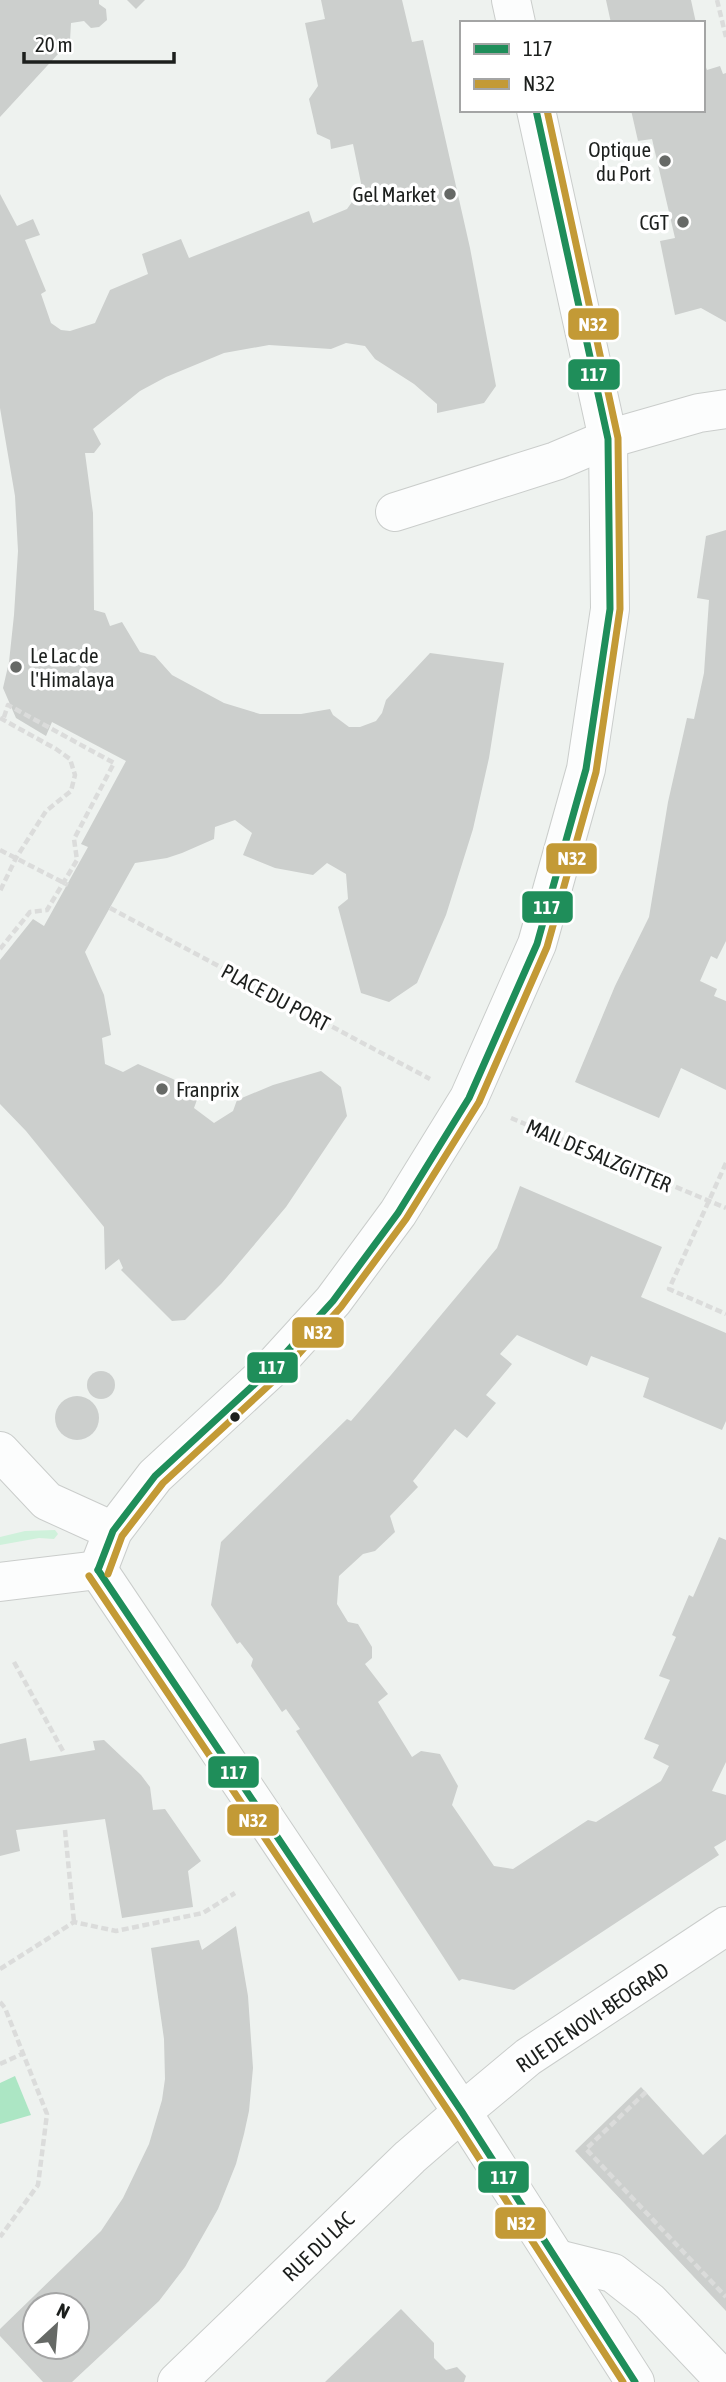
<svg xmlns="http://www.w3.org/2000/svg" width="726" height="2382" font-family="'Asap Condensed',sans-serif">
  <rect width="100%" height="100%" fill="#eef2ef"/>
  <path fill="#cff1db" d="M55,1530L58,1534L54,1539L39,1538L0,1545V1537L25,1531Z"/>
  <path fill="#ace6c4" d="M15,2076L31,2115L0,2124V2083Z"/>
  <g fill="#cccfcd" fill-rule="evenodd">
    <path d="M0,0H99V4L106,9L107,20L99,27L91,28L84,21L71,23L70,41L0,117Z"/>
    <path d="M127,0H145L136,9Z"/>
    <path d="M321,0H402L412,42L423,40L470,248L496,386L484,403L437,413V404L414,384L375,359L365,346L346,343L331,349L269,345L224,353L166,377L140,391L93,429L101,444L94,453H85L93,513L94,610L105,613L110,626L122,622L140,652L155,656L172,675L224,703L260,714H301L330,709L333,715L349,727H360L376,721L382,713L386,700L430,653L504,663L489,758L473,829L446,915L417,983L389,1002L361,993L338,907L348,899L346,874L327,863L313,875L275,868L243,855L252,833L235,820L215,827L214,839L182,853L167,858L135,863L85,952L104,995L111,1035L102,1038L105,1064L123,1072L138,1064L173,1079L198,1097L194,1108L214,1123L233,1111L237,1100L273,1085L321,1071L341,1087L347,1116L286,1207L222,1283L185,1320L172,1321L121,1270L123,1268L119,1259L105,1270L104,1227L26,1131L0,1104V960L33,919L44,926L88,847L81,844L126,761L52,722L46,736L16,718L3,688L9,662L14,615L18,551L15,496L0,408V194L17,226L33,219L40,235L25,240L46,291L41,294L51,323L61,330L70,331L95,323L110,290L148,274L142,254L181,239L189,258L309,211L313,223L347,209L362,188L353,144L331,149L330,140L317,134L309,99L318,86L305,23L325,19Z"/>
    <path d="M606,0H691L696,23H611Z"/>
    <path d="M703,60L707,70L720,66L723,74L726,73V322L701,308L675,315L660,241L675,238L652,139L638,141L631,110H703Z"/>
    <path d="M726,530V941L717,959L711,956L700,981L717,989L714,996L726,1001V1090L681,1068L659,1118L575,1082L615,986L649,917L668,802L687,718L694,719L704,673L709,600L697,598L706,536Z"/>
    <path d="M520,1186L662,1247L641,1297L726,1333V1421L722,1430L643,1397L649,1378L591,1356L587,1366L517,1335L500,1354L512,1364L486,1395L496,1403L467,1438L455,1429L413,1481L418,1487L390,1516L395,1532L375,1551L363,1554L339,1576L337,1604L348,1622L358,1624L372,1647V1658L365,1664L388,1694L378,1702L412,1757L421,1751L440,1754L458,1786L452,1805L494,1866L513,1869L588,1820L596,1822L661,1781L669,1766L653,1758L659,1745L644,1739L670,1680L659,1676L676,1637L672,1635L689,1595L693,1597L719,1537L726,1540V1762L712,1791L726,1795V1840L714,1847L719,1855L514,1990L462,1979L459,1981L296,1731L300,1729L286,1709L282,1712L251,1666L253,1659L240,1642L237,1644L211,1605L221,1542L347,1419L351,1421L391,1375L497,1248Z"/>
    <circle cx="101" cy="1385" r="14"/>
    <circle cx="77" cy="1418" r="22"/>
    <path d="M26,1738L30,1761L95,1750L93,1741L104,1740L141,1775L150,1787L153,1810L165,1809L201,1861L188,1871L193,1907L122,1918L105,1819L16,1830L20,1851L0,1856V1744Z"/>
    <path d="M236,1926L248,1996L253,2068L249,2111L244,2134L236,2164L218,2209L185,2267L159,2301L72,2382H43L0,2336V2329L101,2231L123,2198L149,2144L162,2100L165,2079L164,2039L151,1948L199,1940L202,1950ZM35,2305H77V2347H35Z"/>
    <path d="M641,2087L703,2155L726,2134V2311L575,2151Z"/>
    <path d="M401,2309L434,2343V2358L446,2370L457,2367L466,2376L464,2382H325Z"/>
  </g>
  <g fill="none" stroke-linecap="round" stroke-linejoin="round">
    <g stroke="#cacdcb" stroke-width="40">
      <g id="minor">
        <path d="M511,0L516,23"/>
        <path d="M395,512L556,461L608,439L699,413L726,409"/>
        <path d="M0,1451L47,1501L113,1531"/>
        <path d="M98,1570L113,1531L155,1476L271,1369L333,1301L398,1213L469,1098L537,944L586,769L610,609L608,439L536,110"/>
        <path d="M98,1570L462,2112L635,2382"/>
        <path d="M0,1582L98,1570"/>
        <path d="M557,2259L613,2273L650,2302L726,2382"/>
        <path d="M177,2382L410,2157L462,2112L528,2057L726,1926"/>
      </g>
    </g>
    <g stroke="#dbdcdb" stroke-width="4.5" stroke-dasharray="7 3.5" stroke-linecap="butt">
      <path d="M717,0L726,37"/>
      <path d="M0,718L56,749L70,759L75,775L71,791L46,811L16,858L0,891"/>
      <path d="M0,850L68,885"/>
      <path d="M110,908L430,1079"/>
      <path d="M0,949L30,912L47,910L77,860L74,839L114,763L8,705L3,720"/>
      <path d="M511,1118L726,1208"/>
      <path d="M726,1163L669,1289L726,1314"/>
      <path d="M14,1662L63,1751"/>
      <path d="M65,1830L74,1922"/>
      <path d="M0,1969L74,1922L116,1931L203,1913L235,1893"/>
      <path d="M0,2002L5,2008L47,2114L38,2185L0,2237"/>
      <path d="M0,2064L24,2053"/>
      <path d="M646,2092L586,2149L726,2297"/>
    </g>
    <use href="#minor" stroke="#fcfdfd" stroke-width="38"/>
    <g stroke="#fff" stroke-width="12">
      <g id="bus-1">
        <path d="M98,1570L113,1531L155,1476L271,1369L333,1301L398,1213L469,1098L537,944L586,769L610,609L608,439L536,110"/>
        <path d="M98,1570L462,2112L635,2382"/>
      </g>
    </g>
    <g stroke="#fff" stroke-width="12">
      <g id="bus-2">
        <path d="M108,1574L122,1536L163,1483L279,1376L341,1307L406,1219L479,1102L547,947L596,772L620,609L618,438L547,110"/>
        <path d="M89,1576L453,2118L623,2382"/>
      </g>
    </g>
    <use href="#bus-1" stroke="#1f8e5a" stroke-width="7"/>
    <use href="#bus-2" stroke="#c39a36" stroke-width="7"/>
  </g>
  <g fill="#666966" stroke="#fff" stroke-width="2.5">
    <circle cx="665" cy="161" r="7"/>
    <circle cx="450" cy="194" r="7"/>
    <circle cx="683" cy="222" r="7"/>
    <circle cx="16" cy="667" r="7"/>
    <circle cx="162" cy="1089" r="7"/>
  </g>
  <circle fill="#1c1f1d" stroke="#fff" stroke-width="2.5" cx="235" cy="1417" r="6"/>
  <g text-anchor="middle" dominant-baseline="central" stroke-width="7" stroke-linejoin="round" paint-order="stroke">
    <g font-size="21" fill="#1c1f1d" stroke="#fff" text-anchor="end">
      <text x="651" y="149">Optique<tspan x="651" dy="24">du Port</tspan></text>
      <text x="436" y="194">Gel Market</text>
      <text x="669" y="222">CGT</text>
      <text x="30" y="655" text-anchor="start">Le Lac de<tspan x="30" dy="24">l'Himalaya</tspan></text>
      <text x="176" y="1089" text-anchor="start">Franprix</text>
    </g>
    <g font-size="21" fill="#1c1f1d" stroke="#fff">
      <text transform="translate(276 997) rotate(28)">PLACE DU PORT</text>
      <text transform="translate(599 1155) rotate(23)">MAIL DE SALZGITTER</text>
      <text transform="translate(592 2017) rotate(-34)">RUE DE NOVI-BEOGRAD</text>
      <text transform="translate(318 2246) rotate(-44)">RUE DU LAC</text>
    </g>
  </g>
  <g stroke="#fff" stroke-width="2.5">
    <rect x="567" y="307" width="53" height="34" rx="7" fill="#c39a36"/>
    <rect x="567" y="358" width="54" height="33" rx="7" fill="#1f8e5a"/>
    <rect x="545" y="842" width="53" height="33" rx="7" fill="#c39a36"/>
    <rect x="521" y="890" width="53" height="34" rx="7" fill="#1f8e5a"/>
    <rect x="291" y="1316" width="54" height="33" rx="7" fill="#c39a36"/>
    <rect x="246" y="1351" width="53" height="33" rx="7" fill="#1f8e5a"/>
    <rect x="207" y="1755" width="53" height="34" rx="7" fill="#1f8e5a"/>
    <rect x="226" y="1803" width="54" height="34" rx="7" fill="#c39a36"/>
    <rect x="477" y="2160" width="53" height="34" rx="7" fill="#1f8e5a"/>
    <rect x="494" y="2206" width="53" height="34" rx="7" fill="#c39a36"/>
  </g>
  <g font-size="19" text-anchor="middle" font-weight="bold" fill="#fff">
    <text x="593" y="331">N32</text>
    <text x="594" y="381">117</text>
    <text x="572" y="865">N32</text>
    <text x="547" y="914">117</text>
    <text x="318" y="1339">N32</text>
    <text x="272" y="1374">117</text>
    <text x="234" y="1779">117</text>
    <text x="253" y="1827">N32</text>
    <text x="504" y="2184">117</text>
    <text x="521" y="2230">N32</text>
  </g>
  <rect x="460" y="21" width="245" height="91" fill="#ffffff" stroke="#a4a5a5" stroke-width="2"/>
  <rect x="474" y="44" width="35" height="10" fill="#1f8e5a" stroke="#a4a5a5" stroke-width="2"/>
  <text x="523" y="56" font-size="21" fill="#1c1f1d">117</text>
  <rect x="474" y="79" width="35" height="10" fill="#c39a36" stroke="#a4a5a5" stroke-width="2"/>
  <text x="523" y="91" font-size="21" fill="#1c1f1d">N32</text>
  <g transform="translate(56 2326) rotate(26)"><circle r="33" fill="#ffffff" stroke="#a4a5a5" stroke-width="2"/>
  <path d="M0-5L12 26L0 18L-12 26Z" fill="#666966"/>
  <text y="-10" font-size="19" font-weight="bold" text-anchor="middle" fill="#1c1f1d">N</text>
  </g>
  <path d="M24 52v10h150v-10" fill="none" stroke="#1c1f1d" stroke-width="3.5"/>
  <text x="35" y="52" font-size="21" fill="#1c1f1d" stroke="#ffffff" stroke-width="5" paint-order="stroke">20 m</text>
</svg>
